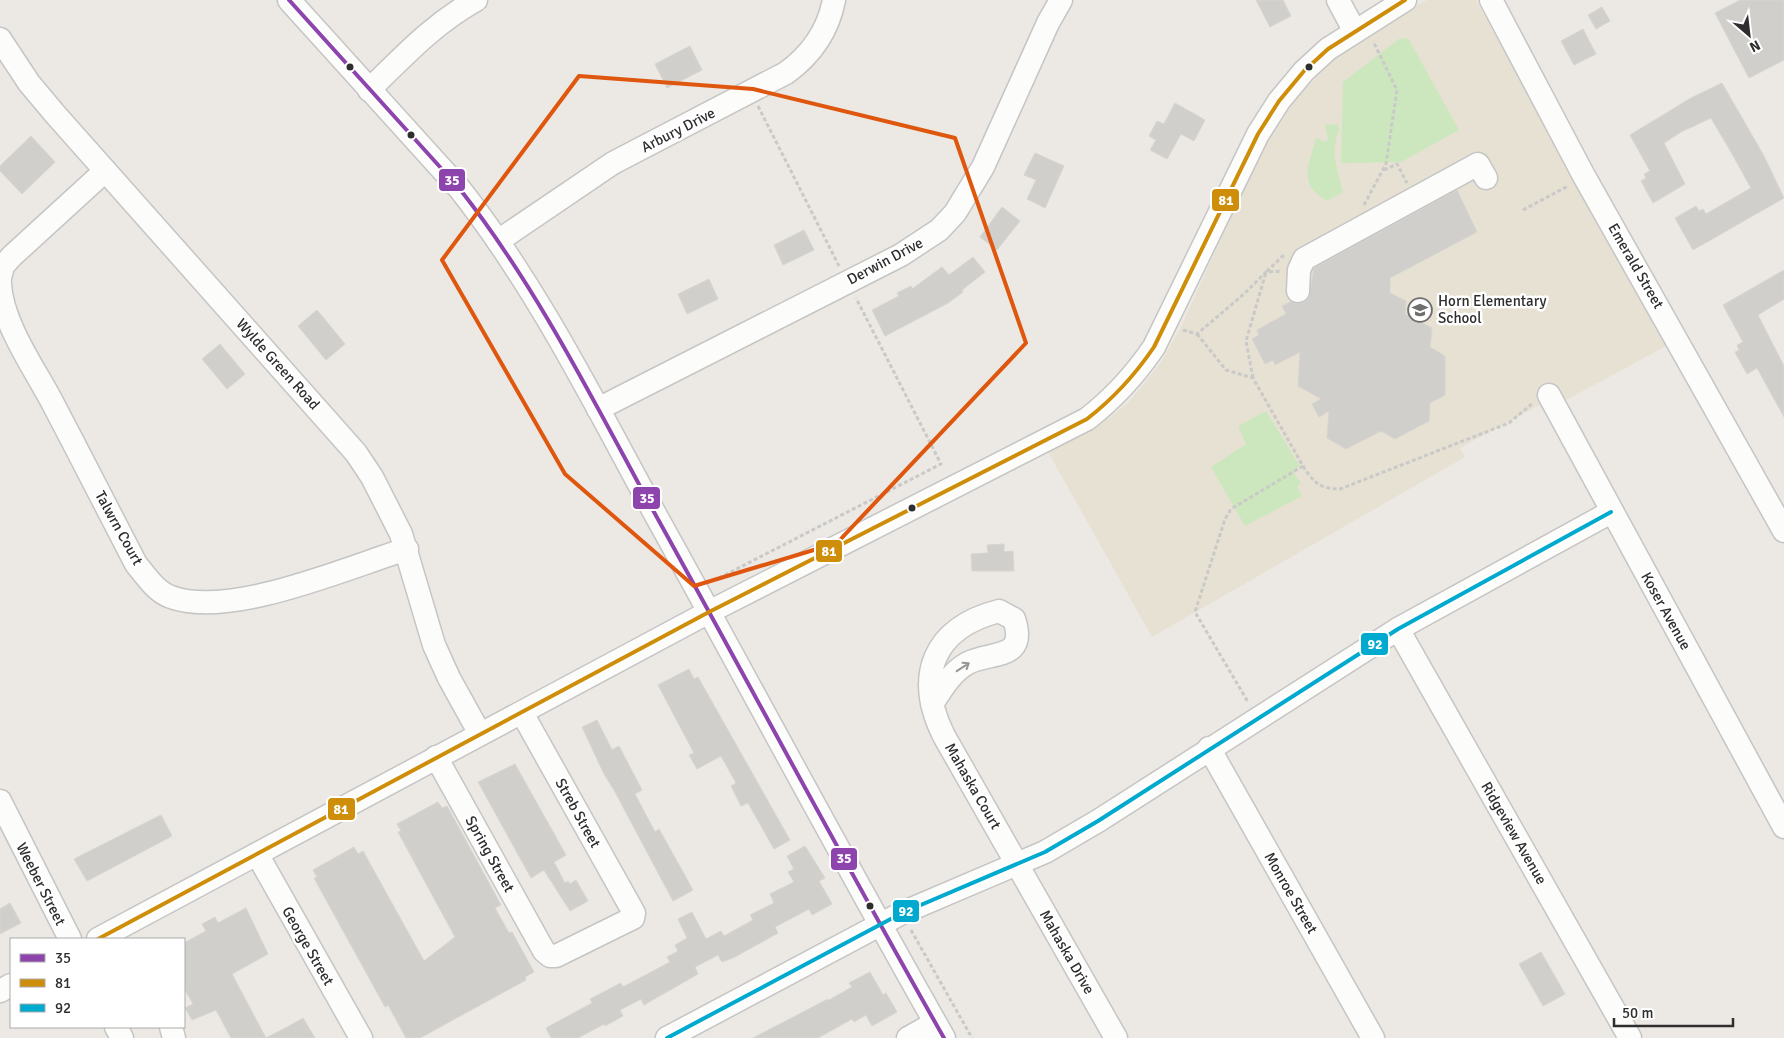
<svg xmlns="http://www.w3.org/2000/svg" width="1784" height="1038" font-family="Signika,sans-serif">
  <rect width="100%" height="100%" fill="#ece9e4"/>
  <path fill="#e6e1d3" d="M1427,0H1476L1670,344L1544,412L1539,405L1460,448L1465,457L1152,637L1048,452L1109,418L1128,403L1159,365L1181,327L1260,152L1296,98L1343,51L1379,26Z"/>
  <g fill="#cce7bd">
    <path d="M1408,38L1459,130L1401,162L1341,163L1343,82L1399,39Z"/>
    <path d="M1337,124L1340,129C1329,149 1338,172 1343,192L1327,201C1297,184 1309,166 1316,138L1325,142L1328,140L1325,125Z"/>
    <path d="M1266,411L1299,465L1294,474L1301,483L1297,487L1302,496L1245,526L1211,467L1246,444L1238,426Z"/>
  </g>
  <g fill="#d1cfcb" stroke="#d7d5d0">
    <path d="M1256,0H1283L1291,16L1270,27Z"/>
    <path d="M1740,0H1784V60L1749,78L1715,13Z"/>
    <path d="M1602,7L1610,21L1596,29L1588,15Z"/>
    <path d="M1583,29L1596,54L1574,65L1561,41Z"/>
    <path d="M690,46L702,70L667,88L655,64Z"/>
    <path d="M1722,83L1764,156L1784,198L1693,250L1675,218L1696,206L1699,211L1703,209L1706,214L1751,188L1731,152L1711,118L1681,132L1664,143L1685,184L1653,203L1641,181L1646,178L1644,174L1650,171L1630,135L1691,98Z"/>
    <path d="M1175,103L1205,120L1194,141L1181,134L1167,159L1150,150L1156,140L1149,136L1157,121L1164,124Z"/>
    <path d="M31,136L55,162L22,194L0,171V166Z"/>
    <path d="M1035,153L1064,166L1045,208L1027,199L1036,180L1024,175Z"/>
    <path d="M1457,190L1477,232L1390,278V293L1406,301L1405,314L1432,328L1430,347L1445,356V395L1430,403L1429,421L1395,439L1381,431L1346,449L1327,438L1329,411L1319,417L1312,404L1321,399L1298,386L1300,352L1275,365L1273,360L1265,364L1252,339L1259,335L1257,330L1286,314L1282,306L1290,302L1297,304L1304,303L1309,298L1314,268Z"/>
    <path d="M1002,207L1020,221L997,250L980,237Z"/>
    <path d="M804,230L814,250L783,265L774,245Z"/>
    <path d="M973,257L985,272L962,290L963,292L948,303L885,336L872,310L899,296L897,293L911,286L912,289L942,267L949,275Z"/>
    <path d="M1784,270V299L1758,315L1784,366V417L1757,368L1747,374L1737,356L1735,352L1739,350L1737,345L1743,342L1723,305Z"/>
    <path d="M709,279L718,299L687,314L678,294Z"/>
    <path d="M317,310L345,344L326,360L298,326Z"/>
    <path d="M220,344L245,374L227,389L202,359Z"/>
    <path d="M1004,544V552L1013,551L1014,571H972L971,554L988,553L987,545Z"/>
    <path d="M689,669L694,679L698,677L790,840L774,849L748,803L741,806L731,786L736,783L721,756L697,769L689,755L694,753L658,685Z"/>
    <path d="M597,720L612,750L619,746L642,790L635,794L655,832L659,829L693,890L673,901L614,790L604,774L582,727Z"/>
    <path d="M515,764L566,855L554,862L565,883L568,881L570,884L576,880L588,901L570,911L544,870L531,878L478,782Z"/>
    <path d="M438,802L442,808L447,806L501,905L495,908L509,933L512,932L534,972L525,977L526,980L420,1038H406L388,1005L385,1007L314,878L317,877L313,870L354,847L358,854L363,851L424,961L455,937L398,832L401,831L397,824Z"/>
    <path d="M161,815L172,836L87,881L74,859Z"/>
    <path d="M805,846L825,878L819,881L832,904L812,915L809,909L775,927L778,933L735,957L722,962L718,955L695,967L698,974L644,1005L641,999L620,1010L623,1016L605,1026L604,1024L578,1038H551L546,1028L592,1003L590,999L621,983L623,987L670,962L667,957L678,951L675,945L687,938L678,919L692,912L706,939L721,931L724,936L753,920L750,915L774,903L770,894L794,882L788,872L794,869L787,856Z"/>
    <path d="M10,903L21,923L0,934V909Z"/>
    <path d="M246,908L268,954L232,974L266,1038H231L216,1010L192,1020L185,1008L193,1004L184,988V943L206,931L202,924L215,917L218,923Z"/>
    <path d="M1541,952L1565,994L1543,1006L1519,964Z"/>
    <path d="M870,972L883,995L886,993L897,1012L872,1026L866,1015L854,1022L852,1019L818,1038H753L828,999L829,1000L852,987L849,983Z"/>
    <path d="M303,1018L315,1038H266L289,1026Z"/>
  </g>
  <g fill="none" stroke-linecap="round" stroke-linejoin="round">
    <g stroke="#c5c5c5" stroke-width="25">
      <g id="minor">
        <path d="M289,0L459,188C537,287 594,402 654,512C751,687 845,864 944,1038"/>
        <path d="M1338,0L1354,30"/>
        <path d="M1491,0L1584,176L1784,531"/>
        <path d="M0,39L29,83L55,114L356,453L372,477L401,534L434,645L449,678L480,734"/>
        <path d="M369,90C404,56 432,25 476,0"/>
        <path d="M498,241L613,163L786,73C811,55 828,31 834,0"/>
        <path d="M0,278L3,266L12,256L105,171"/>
        <path d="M0,284C2,322 32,365 50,398C79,453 107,508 136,564C146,576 156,592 171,597C230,619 348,567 407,549"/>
        <path d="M1298,291L1299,270L1304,259L1478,164L1486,178"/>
        <path d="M1549,395L1784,827"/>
        <path d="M598,409L901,255L939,230L955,213L983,167L1048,23L1061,0"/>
        <path d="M1398,629L1630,1038"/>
        <path d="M932,704C942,689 951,672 968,663C991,651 1028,661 1014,619L999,611C933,628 914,676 944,736L1116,1038"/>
        <path d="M1209,748L1373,1038"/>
        <path d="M436,757L544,951L550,956H556L633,918L634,913L522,713"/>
        <path d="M0,801L70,939"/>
        <path d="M257,854L361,1038"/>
        <path d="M98,939L709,612L1087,419C1114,398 1135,375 1154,347L1258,134L1279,101L1304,71L1328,49L1405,0"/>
        <path d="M0,991L11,985"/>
        <path d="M116,1027L122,1038"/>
        <path d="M171,1027L174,1038"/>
        <path d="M667,1038L902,913L1045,852L1098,821L1398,629L1611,512"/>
        <path d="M908,1038L935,1023"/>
      </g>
    </g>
    <g stroke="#c9c9c8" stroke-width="3" stroke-dasharray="4 2.5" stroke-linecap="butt">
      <path d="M758,106L839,266"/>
      <path d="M1384,170L1397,164L1407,183"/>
      <path d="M1364,205L1386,164L1397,90L1373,41"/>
      <path d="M1523,210L1568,186"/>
      <path d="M1183,330L1197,334L1244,294L1266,272L1282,271"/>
      <path d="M1197,334L1226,370L1253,378L1303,466L1231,509L1225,519L1195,612L1248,702"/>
      <path d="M1253,378L1246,341L1266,272L1284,255"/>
      <path d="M1303,466C1313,482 1320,489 1340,489L1509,423L1533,403"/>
      <path d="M719,578L941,464L856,298"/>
      <path d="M911,930L972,1038"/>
    </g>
    <use href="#minor" stroke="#fcfcfb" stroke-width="22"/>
    <g stroke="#fff" stroke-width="8">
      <path id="bus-1" d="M289,0L459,188C537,287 594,402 654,512C751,687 845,864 944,1038"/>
    </g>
    <g stroke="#fff" stroke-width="8">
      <path id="bus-2" d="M98,939L709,612L1087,419C1114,398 1135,375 1154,347L1258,134L1279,101L1304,71L1328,49L1405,0"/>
    </g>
    <g stroke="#fff" stroke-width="8">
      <path id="bus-3" d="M667,1038L902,913L1045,852L1098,821L1398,629L1611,512"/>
    </g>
    <use href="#bus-1" stroke="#8e44ad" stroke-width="4"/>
    <use href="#bus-2" stroke="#cf8e09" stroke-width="4"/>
    <use href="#bus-3" stroke="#00a9ce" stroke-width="4"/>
  </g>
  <defs><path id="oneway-shaft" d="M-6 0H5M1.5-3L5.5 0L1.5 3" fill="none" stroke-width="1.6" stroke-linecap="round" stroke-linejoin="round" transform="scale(1.25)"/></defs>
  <use stroke="#959594" href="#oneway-shaft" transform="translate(963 667) rotate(-33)"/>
  <path fill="none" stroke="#df570e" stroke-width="4" stroke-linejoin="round" d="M579,76L753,89L955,138L1026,343L837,543L694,586L565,474L442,260Z"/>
  <defs>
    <g id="school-ring" transform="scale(1.25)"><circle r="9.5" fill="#fff" stroke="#706f6e" stroke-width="1.5"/><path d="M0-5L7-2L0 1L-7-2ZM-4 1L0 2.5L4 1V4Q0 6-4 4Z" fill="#706f6e"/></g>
  </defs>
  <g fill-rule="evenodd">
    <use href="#school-ring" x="1420" y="310"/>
  </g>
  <g fill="#2e2e2e" stroke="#fff" stroke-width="2">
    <circle cx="350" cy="67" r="4.5"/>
    <circle cx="1309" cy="67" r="4.5"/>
    <circle cx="411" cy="135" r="4.5"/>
    <circle cx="912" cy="508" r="4.5"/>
    <circle cx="870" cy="906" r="4.5"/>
  </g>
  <g text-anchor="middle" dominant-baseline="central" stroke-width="5" stroke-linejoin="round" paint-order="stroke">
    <g font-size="15" fill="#2e2e2e" stroke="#fff">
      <text transform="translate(678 130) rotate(-27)">Arbury Drive</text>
      <text transform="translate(885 261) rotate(-28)">Derwin Drive</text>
      <text transform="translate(1636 266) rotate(60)">Emerald Street</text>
      <text transform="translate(278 364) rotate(48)">Wylde Green Road</text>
      <text transform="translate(119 528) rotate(61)">Talwrn Court</text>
      <text transform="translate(1666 611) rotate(61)">Koser Avenue</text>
      <text transform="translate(973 786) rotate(60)">Mahaska Court</text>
      <text transform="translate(578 813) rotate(61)">Streb Street</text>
      <text transform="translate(1514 833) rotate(60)">Ridgeview Avenue</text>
      <text transform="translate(490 854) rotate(61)">Spring Street</text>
      <text transform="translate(41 884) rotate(63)">Weeber Street</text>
      <text transform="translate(1291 893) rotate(60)">Monroe Street</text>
      <text transform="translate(308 946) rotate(60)">George Street</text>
      <text transform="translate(1067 952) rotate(60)">Mahaska Drive</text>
    </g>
    <g font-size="15" fill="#2e2e2e" stroke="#fff" text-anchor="start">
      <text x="1438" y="301">Horn Elementary<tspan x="1438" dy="17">School</tspan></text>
    </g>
  </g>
  <g stroke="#fff" stroke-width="2">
    <rect x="438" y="168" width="28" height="24" rx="5" fill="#8e44ad"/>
    <rect x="1211" y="188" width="29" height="24" rx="5" fill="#cf8e09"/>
    <rect x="632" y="486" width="29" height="24" rx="5" fill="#8e44ad"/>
    <rect x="815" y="539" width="28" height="24" rx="5" fill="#cf8e09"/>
    <rect x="1360" y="632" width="29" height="24" rx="5" fill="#00a9ce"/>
    <rect x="327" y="797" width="29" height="24" rx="5" fill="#cf8e09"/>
    <rect x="830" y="847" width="28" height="24" rx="5" fill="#8e44ad"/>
    <rect x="892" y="899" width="28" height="24" rx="5" fill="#00a9ce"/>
  </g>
  <g font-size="14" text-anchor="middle" font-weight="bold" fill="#fff">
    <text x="452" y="185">35</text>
    <text x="1226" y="205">81</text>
    <text x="647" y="503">35</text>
    <text x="829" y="556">81</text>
    <text x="1375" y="649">92</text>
    <text x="341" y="814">81</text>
    <text x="844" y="863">35</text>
    <text x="906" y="916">92</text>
  </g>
  <rect x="10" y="938" width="175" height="90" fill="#ffffff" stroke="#ababab"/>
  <rect x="20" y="954" width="25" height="8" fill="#8e44ad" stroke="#ababab"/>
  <text x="55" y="963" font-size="15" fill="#2e2e2e">35</text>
  <rect x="20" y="979" width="25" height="8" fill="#cf8e09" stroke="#ababab"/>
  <text x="55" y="988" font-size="15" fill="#2e2e2e">81</text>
  <rect x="20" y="1004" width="25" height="8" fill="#00a9ce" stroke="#ababab"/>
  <text x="55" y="1013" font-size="15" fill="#2e2e2e">92</text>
  <g transform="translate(1749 35) rotate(152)" stroke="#ffffff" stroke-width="4" paint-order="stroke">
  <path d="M0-4L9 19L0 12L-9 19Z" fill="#2e2e2e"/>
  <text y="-8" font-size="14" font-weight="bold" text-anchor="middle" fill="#2e2e2e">N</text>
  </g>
  <path d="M1614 1018v8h119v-8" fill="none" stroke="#2e2e2e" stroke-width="2.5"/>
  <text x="1622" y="1018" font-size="15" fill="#2e2e2e" stroke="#ffffff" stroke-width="4" paint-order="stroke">50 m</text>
</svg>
